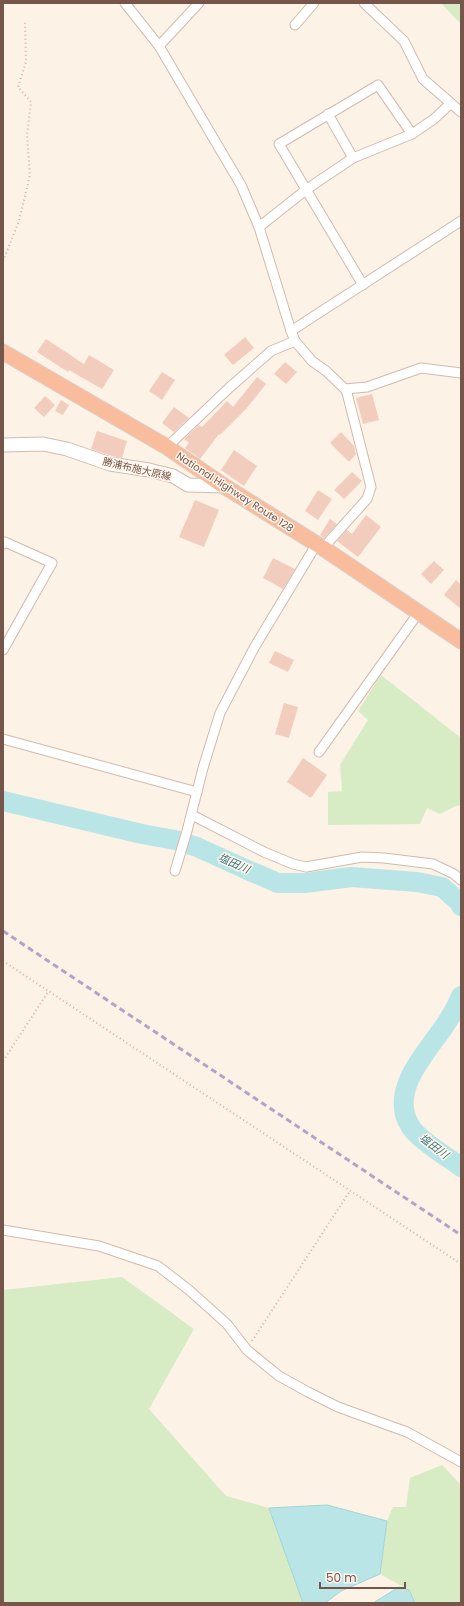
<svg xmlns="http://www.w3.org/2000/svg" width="464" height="1606" font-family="Poppins,'Noto Sans JP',sans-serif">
  <rect width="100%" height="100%" fill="#fdf2e6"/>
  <g fill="#d7ebc4">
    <path d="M441,3H461V24Z"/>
    <path d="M381,675L461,738V805L456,806L440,814L427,808L420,824L328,825V792L342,791L340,765L368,720L358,711Z"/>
    <path d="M122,1277L194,1329L149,1409L226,1496L269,1508L303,1603H3V1290Z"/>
    <path d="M442,1465L461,1485V1603H415L409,1590L380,1574L387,1521L393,1507H406L410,1478Z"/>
  </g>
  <g fill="#bae5e7" stroke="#a0d5d9">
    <path d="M327,1505L387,1521L380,1574L341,1591L325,1603H303L269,1508Z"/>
    <path d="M399,1587L409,1590L415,1603H373Z"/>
  </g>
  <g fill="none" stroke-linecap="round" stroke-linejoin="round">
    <g stroke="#bae5e7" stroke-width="20">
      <path d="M3,801L142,834L175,840L197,847L243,868L278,883H305L351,877L417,882L442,887L459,902L461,906"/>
      <path d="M461,996C456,1008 450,1018 443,1028C426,1053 393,1087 407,1120C409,1123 410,1127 413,1130C426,1145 445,1155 461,1167"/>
    </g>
  </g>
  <g fill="#f2cdbd">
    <path d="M245,337L254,348L233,365L224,355Z"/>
    <path d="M46,339L84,364L89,355L114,370L102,389L69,370L68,372L37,352Z"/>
    <path d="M285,362L297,372L286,384L274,374Z"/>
    <path d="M162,372L175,380L162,400L149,391Z"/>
    <path d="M257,377L266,384L246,409L220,435L219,434L200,459L185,448L189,443L184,439L199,425L202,427L227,401L233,407Z"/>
    <path d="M372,394L379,420L363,424L356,398Z"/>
    <path d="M45,396L55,405L44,417L34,408Z"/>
    <path d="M61,400L69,405L63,415L55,411Z"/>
    <path d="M174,407L189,418L174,432L162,423Z"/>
    <path d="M97,431L127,441L122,458L112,456L91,449Z"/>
    <path d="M341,432L354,446L356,454L349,462L330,443Z"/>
    <path d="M234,450L257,466L244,486L221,470Z"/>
    <path d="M352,472L362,481L344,499L334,490Z"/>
    <path d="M318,490L332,499L318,520L305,511Z"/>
    <path d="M195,500L219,510L204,547L179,537Z"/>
    <path d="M366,515L381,527L358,557L337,541L347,530L352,534Z"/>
    <path d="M330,519L337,524L324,538L320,535Z"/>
    <path d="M273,558L295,569L283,589L263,578Z"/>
    <path d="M434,561L444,570L431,584L421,574Z"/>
    <path d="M456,580L461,585V609L444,595Z"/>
    <path d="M275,651L294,660L288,672L269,663Z"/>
    <path d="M284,703L298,707L289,738L275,734Z"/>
    <path d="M303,758L327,775L311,798L287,782Z"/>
  </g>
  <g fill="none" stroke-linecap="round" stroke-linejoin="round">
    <g stroke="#d1baae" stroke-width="11">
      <g id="minor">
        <path d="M125,3L159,46L241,185L259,227L291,331L295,341L312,361L326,371L345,389L347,393L371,487L367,499L323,548"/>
        <path d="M364,3L404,41L423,79L461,112"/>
        <path d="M295,25L314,3"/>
        <path d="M159,46L199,3"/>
        <path d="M328,114L353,158"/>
        <path d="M259,227L307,189L353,158L412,134L434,119L450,104"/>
        <path d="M363,285L279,144L378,85L412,134"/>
        <path d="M291,331L461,221"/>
        <path d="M345,389L367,387L421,368L461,373"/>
        <path d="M167,447L229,388L271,351L295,341"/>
        <path d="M3,544L5,542L52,563L3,650"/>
        <path d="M3,739L197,792"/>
        <path d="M319,752L419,612"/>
        <path d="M192,815L264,852L293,864L306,867L362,857L384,858L433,864L454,874L461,880"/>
        <path d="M175,871L187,831L203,768L220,713L254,648L316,545"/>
        <path d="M3,1230L99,1246L158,1266L189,1290L227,1324L247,1350L279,1376L308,1392L338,1407L407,1432L461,1462"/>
      </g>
    </g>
    <g stroke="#d4baac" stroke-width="15">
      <path id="secondary" d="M3,445L43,444L67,449L110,464L149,470L173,476L188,485L224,486"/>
    </g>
    <g stroke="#d9d0cc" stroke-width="17">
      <path id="trunk" d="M3,352L167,447L224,486L323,548L461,641"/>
    </g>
    <g stroke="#d8b0a0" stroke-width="2" stroke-dasharray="1 3" stroke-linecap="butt">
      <path d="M3,261L19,221L30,175L27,135L31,102L18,87L26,62L25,20"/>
      <path d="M3,961L461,1264"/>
      <path d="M3,1061L48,992"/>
      <path d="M252,1341L350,1191"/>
    </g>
    <use href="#minor" stroke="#fff" stroke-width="9"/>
    <use href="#secondary" stroke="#fff" stroke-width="13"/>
    <use href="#trunk" stroke="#f9bd9d" stroke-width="15"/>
    <path stroke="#b3a4c7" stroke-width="3" stroke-dasharray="6 4" stroke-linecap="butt" d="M3,931L461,1235"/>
  </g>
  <g text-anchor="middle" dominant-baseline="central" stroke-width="3" stroke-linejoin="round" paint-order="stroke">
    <g font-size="10" fill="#76564a" stroke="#fff6ed">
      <text transform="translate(137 469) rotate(13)">勝浦布施大原線</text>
      <text transform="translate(235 492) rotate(33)">National Highway Route 128</text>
    </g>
    <g font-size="11" font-style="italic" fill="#3d787c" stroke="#fff6ed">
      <text transform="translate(234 863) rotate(24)">塩田川</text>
      <text transform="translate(434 1146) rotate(37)">塩田川</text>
    </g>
  </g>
  <rect width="464" height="1606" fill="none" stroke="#76564a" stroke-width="8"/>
  <path d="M320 1582v6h85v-6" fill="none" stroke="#76564a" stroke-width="2"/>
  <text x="326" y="1582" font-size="12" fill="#76564a" stroke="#fff6ed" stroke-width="3" paint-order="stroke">50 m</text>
</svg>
